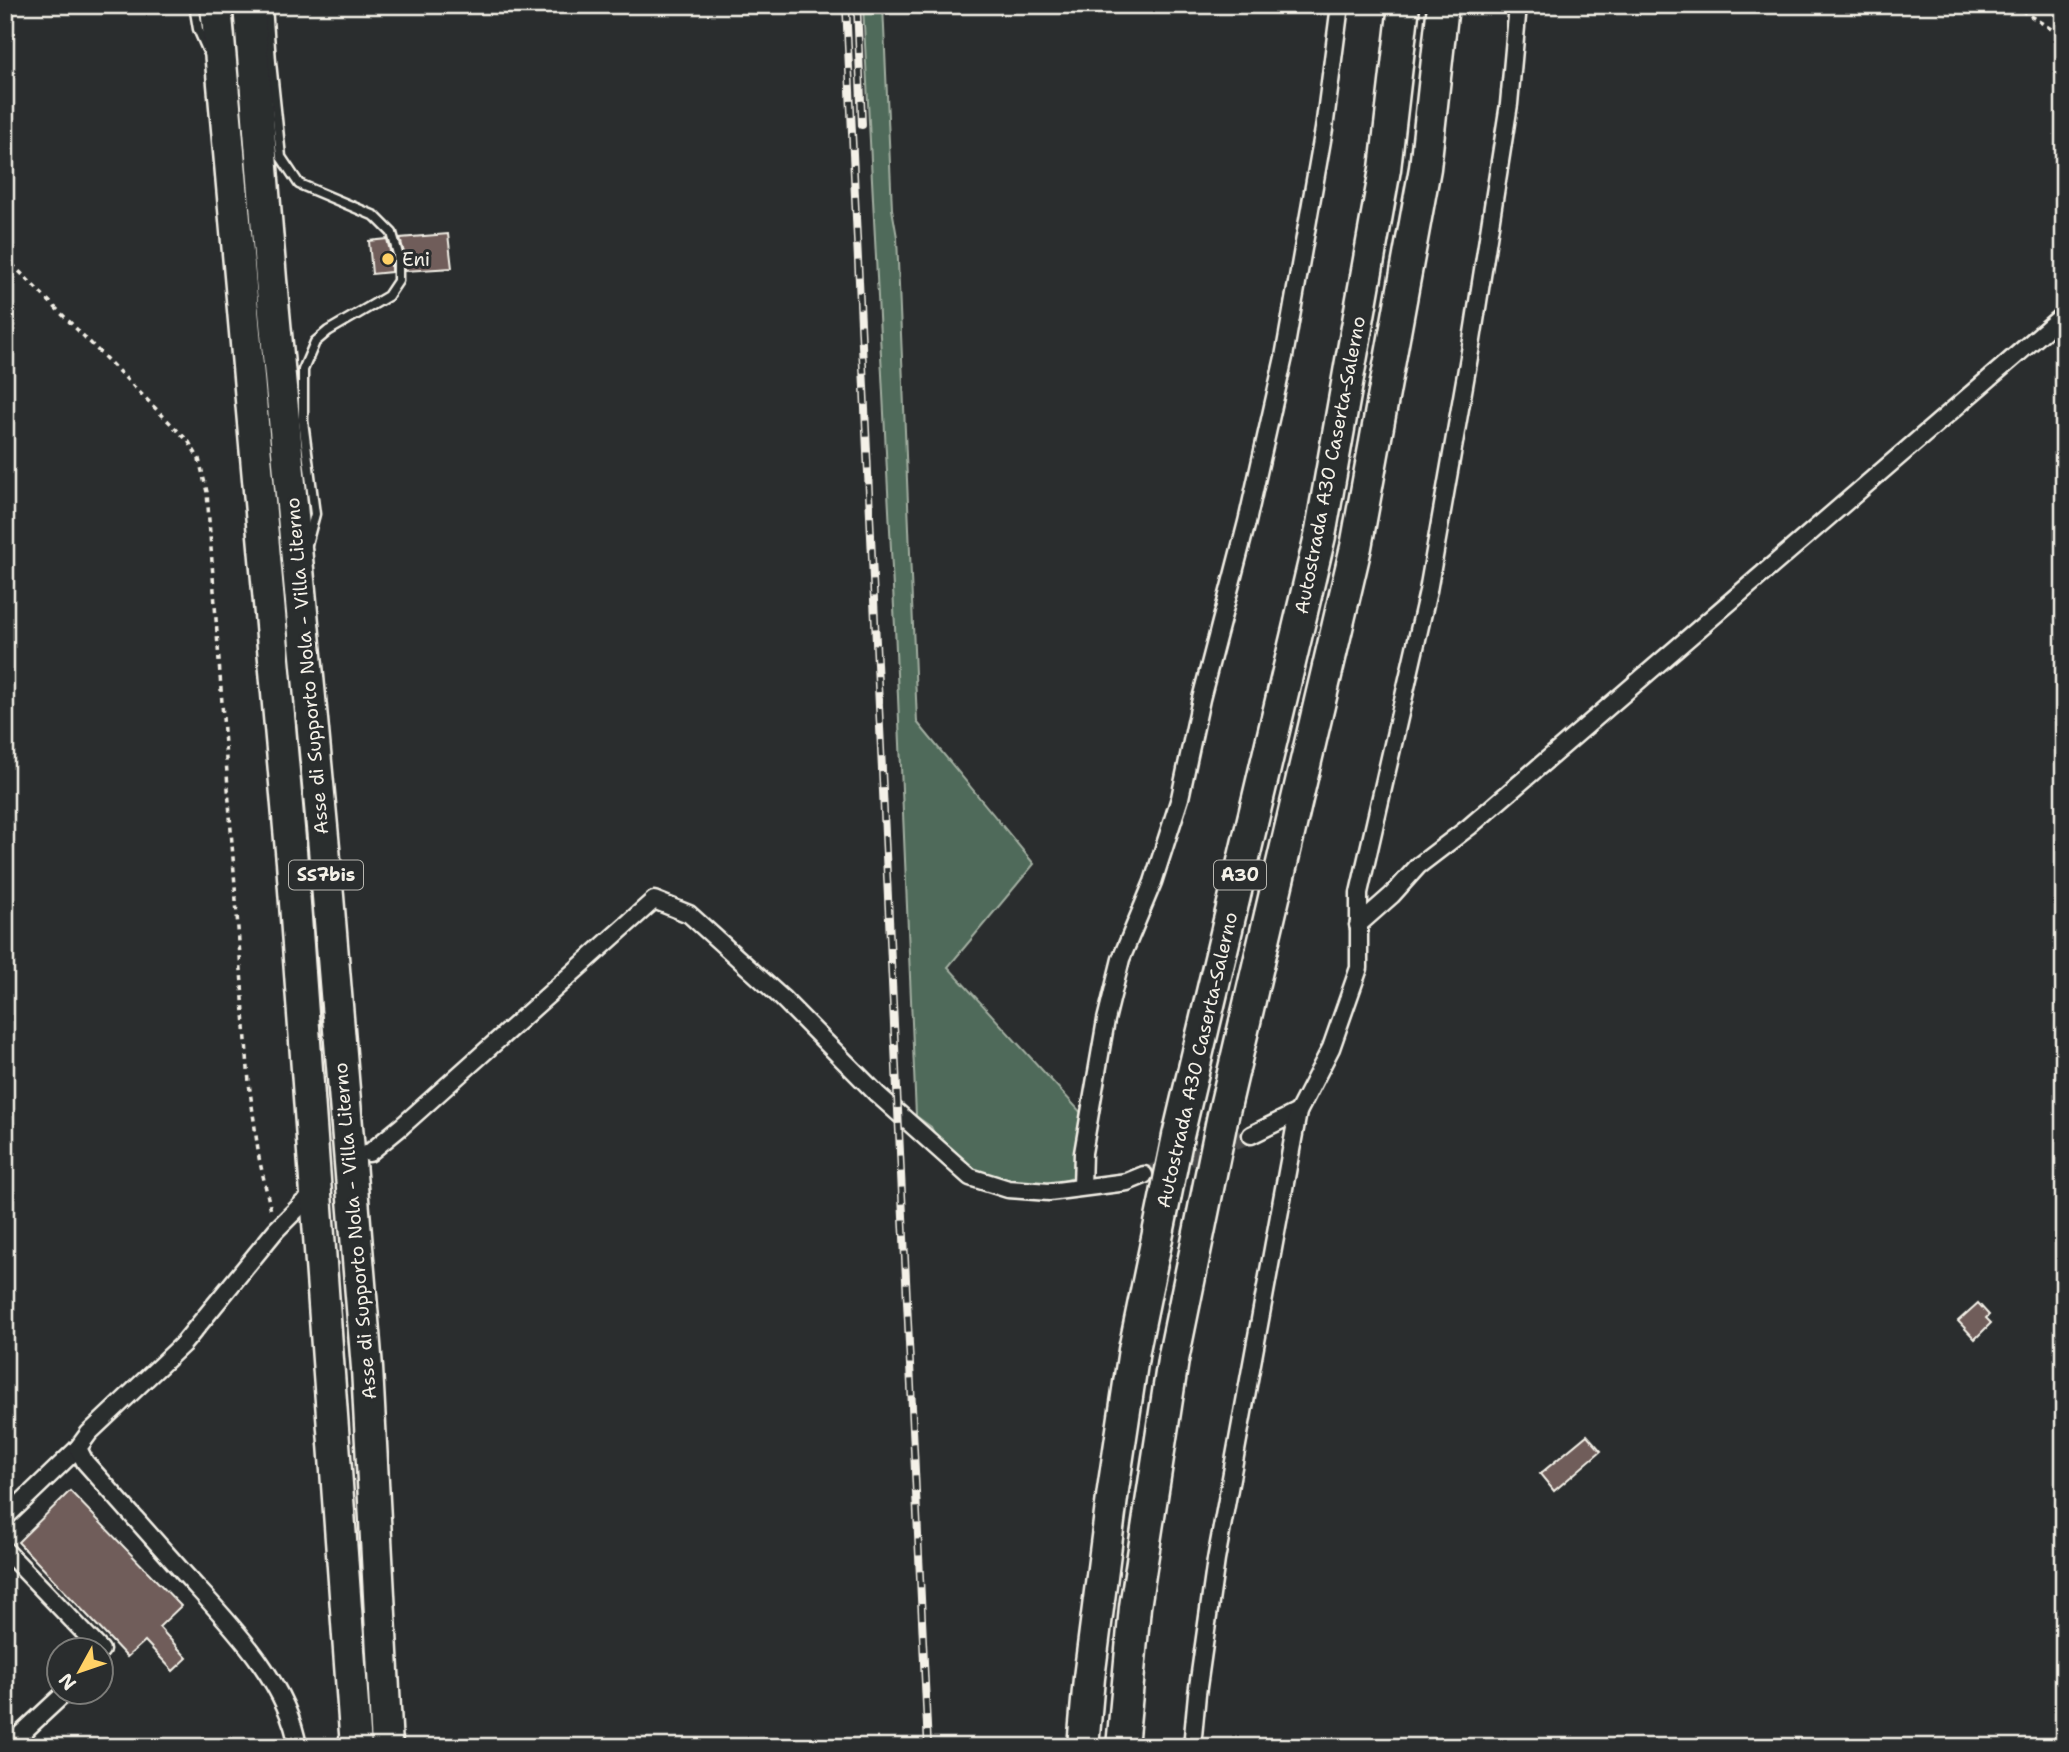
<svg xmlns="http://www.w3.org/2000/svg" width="2069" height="1752" font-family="'Shantell Sans',sans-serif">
  <rect width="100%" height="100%" fill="#2a2d2e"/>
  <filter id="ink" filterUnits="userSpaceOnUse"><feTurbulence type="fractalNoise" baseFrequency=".0143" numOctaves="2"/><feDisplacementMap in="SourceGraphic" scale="14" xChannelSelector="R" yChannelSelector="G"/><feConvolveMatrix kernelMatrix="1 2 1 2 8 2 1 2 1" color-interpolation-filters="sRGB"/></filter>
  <g filter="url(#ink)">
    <path fill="#506b5a" stroke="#a2aea1" stroke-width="2" d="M863,5H883L892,209L897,237L917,722L1034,864L948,967L1085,1117L1073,1178L1050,1185L1005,1183L972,1173L938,1141L931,1127L916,1116L895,627Z"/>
    <g fill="#6f5d5a" stroke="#f4f1e8" stroke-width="2">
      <path d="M448,234L452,268L405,271L404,253L400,238Z"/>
      <path d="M387,239L391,255V272L372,274L369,241Z"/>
      <path d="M1978,1303L1989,1315L1986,1318L1991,1323L1975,1339L1958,1321Z"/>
      <path d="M1587,1435L1601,1451L1554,1491L1540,1474Z"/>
      <path d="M70,1491L181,1606L159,1627L187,1658L173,1671L145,1641L127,1657L18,1542Z"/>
    </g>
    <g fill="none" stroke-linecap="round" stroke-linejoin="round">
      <path stroke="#484a4a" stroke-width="16" stroke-dasharray="16 8" stroke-linecap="butt" d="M1144,1175L1251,1135"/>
      <g stroke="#f4f1e8" stroke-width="13">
        <g id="lane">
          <path d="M194,5L198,29L208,52"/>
          <path d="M267,5L271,62L281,157L299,184L375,216L392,233L398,254V281L388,296L328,331L315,342L303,370V421L315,514L307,544"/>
        </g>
      </g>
      <g stroke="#f4f1e8" stroke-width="21">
        <g id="street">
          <path d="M1358,925L1392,895L1418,866L1469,827L2064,314"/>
          <path d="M1251,1135L1298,1112"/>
          <path d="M369,1153L402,1126L654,900L689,914L782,998L877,1094L970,1177L1008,1189L1049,1192L1127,1182L1144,1175"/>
          <path d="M1082,1187L1083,1153L1106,1020L1121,959L1153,882L1180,798L1201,699L1247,522L1284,357L1324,129L1340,5"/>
          <path d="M5,1518L78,1448"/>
          <path d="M5,1550L101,1650"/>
          <path d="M7,1747L66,1692"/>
          <path d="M298,1747C287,1679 225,1619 181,1570C149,1534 117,1498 85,1462L78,1448L89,1433L183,1344L276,1230L303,1203"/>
          <path d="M1192,1747L1197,1694L1216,1560L1298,1112L1331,1048L1359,968V893L1428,591L1472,340L1509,104L1518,5"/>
        </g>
      </g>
      <g stroke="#f4f1e8" stroke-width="35">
        <g id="highway">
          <path d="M216,5L292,862L356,1747"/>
          <path d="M249,5L271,280L324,848L367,1368L387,1747"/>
          <path d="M1083,1747L1089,1678L1113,1490L1134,1350L1178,1136L1320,536L1385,169L1404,5"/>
          <path d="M1122,1747L1135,1607L1173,1360L1222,1120L1356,547L1425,168L1443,5"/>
        </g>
      </g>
      <g stroke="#f4f1e8" stroke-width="3.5" stroke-dasharray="5 5" stroke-linecap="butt">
        <path d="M2013,5L2064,37"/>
        <path d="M5,257L189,442L199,459L207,492L249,1083L259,1158L271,1211"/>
      </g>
      <use href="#lane" stroke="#2a2d2e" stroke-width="8"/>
      <use href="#street" stroke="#2a2d2e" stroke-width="16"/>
      <use href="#highway" stroke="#2a2d2e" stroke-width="30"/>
      <g stroke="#f4f1e8" stroke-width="8">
        <g id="rail">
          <path d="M846,5L928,1747"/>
          <path d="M857,5L862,125"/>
        </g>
      </g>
      <use href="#rail" stroke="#2a2d2e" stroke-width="5" stroke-dasharray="16" stroke-linecap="butt"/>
    </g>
  </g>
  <circle fill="#ffd166" stroke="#2a2d2e" stroke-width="2.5" cx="388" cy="259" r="7"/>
  <g text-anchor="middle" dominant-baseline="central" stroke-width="6" stroke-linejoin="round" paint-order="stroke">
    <g fill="#2a2d2e" stroke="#b7b6b0" stroke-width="2">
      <rect x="289" y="860.5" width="74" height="29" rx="5"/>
      <rect x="1214" y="860.5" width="52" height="29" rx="5"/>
    </g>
    <g font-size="18" font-weight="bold" fill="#f4f1e8">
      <text x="326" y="875">SS7bis</text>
      <text x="1240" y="875">A30</text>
    </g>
    <g font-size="19" fill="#f4f1e8" stroke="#2a2d2e" text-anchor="start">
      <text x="402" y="259">Eni</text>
    </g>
    <g font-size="19" fill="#f4f1e8" stroke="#2a2d2e">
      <text transform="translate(1330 465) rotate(-79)">Autostrada A30 Caserta-Salerno</text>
      <text transform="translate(307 666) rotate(-95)">Asse di Supporto Nola - Villa Literno</text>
      <text transform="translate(1197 1060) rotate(-77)">Autostrada A30 Caserta-Salerno</text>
      <text transform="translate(355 1231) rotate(-95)">Asse di Supporto Nola - Villa Literno</text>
    </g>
  </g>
  <rect width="2069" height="1752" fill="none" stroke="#2a2d2e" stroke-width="28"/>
  <rect x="14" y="14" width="2041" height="1724" fill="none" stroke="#f4f1e8" stroke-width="2.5" filter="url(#ink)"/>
  <g transform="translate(80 1671) rotate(230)"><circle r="33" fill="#2a2d2e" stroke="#7b7b78" stroke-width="2"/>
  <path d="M0-5L12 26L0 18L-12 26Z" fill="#ffd166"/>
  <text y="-10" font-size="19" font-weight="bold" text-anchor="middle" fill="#f4f1e8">N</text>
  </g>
</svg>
